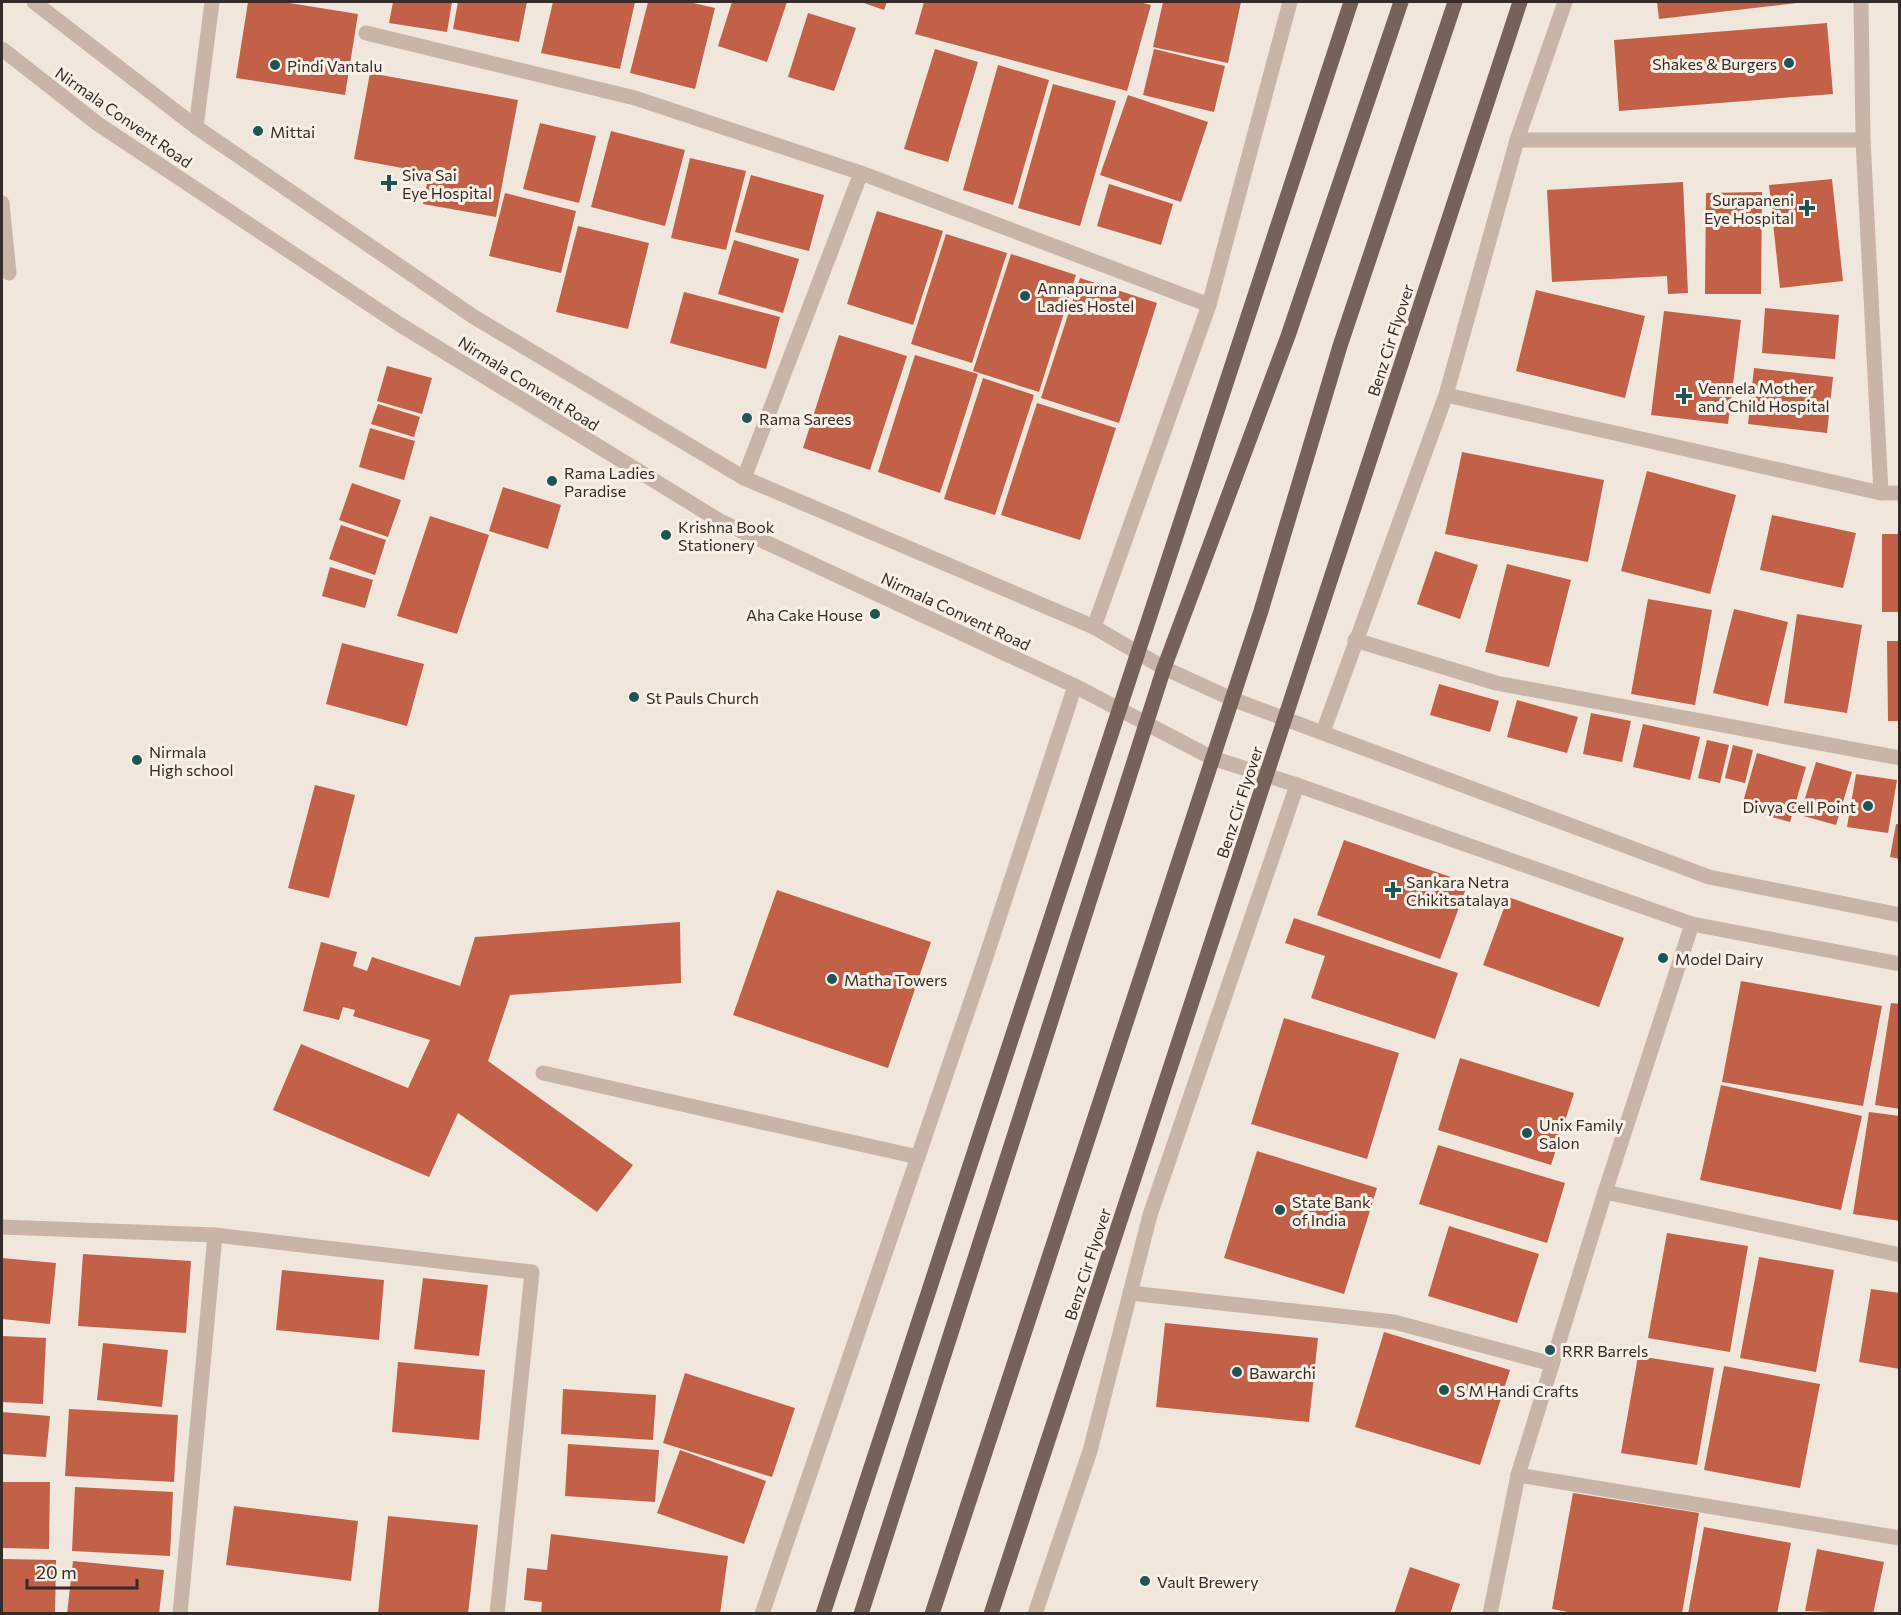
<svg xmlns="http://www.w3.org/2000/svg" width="1901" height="1615" font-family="Commissioner,sans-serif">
  <rect width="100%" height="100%" fill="#f1e6db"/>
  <g fill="#c26048">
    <path d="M248,2H283L358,14L345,95L236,78Z"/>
    <path d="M393,2H452L447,32L389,23Z"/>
    <path d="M458,2H527L519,42L453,29Z"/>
    <path d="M553,2H635L620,69L541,53Z"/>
    <path d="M648,2H689L715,8L695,89L630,73Z"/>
    <path d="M732,2H787L767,62L718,46Z"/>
    <path d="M861,2H887L884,10Z"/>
    <path d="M924,2H1139L1151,5L1127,91L915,34Z"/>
    <path d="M1163,2H1241L1228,63L1153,47Z"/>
    <path d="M1657,2H1796L1797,3L1659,19Z"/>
    <path d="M808,13L856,28L834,91L788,77Z"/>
    <path d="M1827,23L1833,94L1619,111L1614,40Z"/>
    <path d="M935,49L978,62L948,162L904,149Z"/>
    <path d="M1154,49L1225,66L1214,112L1143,95Z"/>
    <path d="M998,65L1049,80L1013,205L963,190Z"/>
    <path d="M370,73L518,100L496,217L423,204L429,173L354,159Z"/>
    <path d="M1053,84L1116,101L1080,226L1018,208Z"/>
    <path d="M1128,95L1208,122L1181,202L1100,175Z"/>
    <path d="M540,123L596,136L579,203L523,189Z"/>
    <path d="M611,131L685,150L665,226L591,207Z"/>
    <path d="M690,158L746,171L726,250L671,238Z"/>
    <path d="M751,175L824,195L809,251L735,232Z"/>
    <path d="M1832,179L1843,281L1780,288L1769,185Z"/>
    <path d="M1683,182L1688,293L1668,294L1667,276L1552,282L1547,190Z"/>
    <path d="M1109,184L1173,204L1161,245L1097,226Z"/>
    <path d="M1762,192L1761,294H1705L1706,193Z"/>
    <path d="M505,193L576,211L561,273L489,256Z"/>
    <path d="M877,211L943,231L913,325L847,304Z"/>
    <path d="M578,226L649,243L628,329L556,312Z"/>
    <path d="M946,234L1007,253L972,363L911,344Z"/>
    <path d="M734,240L799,259L783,313L718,294Z"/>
    <path d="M1011,254L1076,275L1039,392L973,371Z"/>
    <path d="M1080,278L1157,303L1119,423L1041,398Z"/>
    <path d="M1536,290L1645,316L1625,398L1516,371Z"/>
    <path d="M684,292L780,317L766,369L670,343Z"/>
    <path d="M1765,308L1839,315L1835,359L1762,353Z"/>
    <path d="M1664,311L1741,320L1728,424L1651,415Z"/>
    <path d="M839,335L907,356L870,470L803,448Z"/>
    <path d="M915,355L978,374L940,493L878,472Z"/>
    <path d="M387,366L432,378L422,414L377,401Z"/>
    <path d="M1754,368L1833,377L1827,433L1748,424Z"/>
    <path d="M983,378L1034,395L995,515L944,499Z"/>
    <path d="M1037,403L1116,428L1080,540L1001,515Z"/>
    <path d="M378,404L420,417L414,437L371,424Z"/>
    <path d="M370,428L415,441L404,480L359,467Z"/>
    <path d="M1462,452L1604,480L1588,562L1445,534Z"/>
    <path d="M1647,471L1736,495L1710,594L1621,571Z"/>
    <path d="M352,483L401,500L388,537L339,520Z"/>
    <path d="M503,487L561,505L548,549L489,531Z"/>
    <path d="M1772,515L1856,533L1843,588L1760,570Z"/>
    <path d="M430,516L489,535L457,634L397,616Z"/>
    <path d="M341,525L386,540L375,575L329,559Z"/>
    <rect x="1882" y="534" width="18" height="78"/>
    <path d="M1435,551L1478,565L1460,619L1417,604Z"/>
    <path d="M1507,564L1571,580L1549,667L1485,652Z"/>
    <path d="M330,567L373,580L365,608L322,596Z"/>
    <path d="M1648,599L1712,610L1695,705L1631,694Z"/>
    <path d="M1734,609L1788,622L1768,706L1713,693Z"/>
    <path d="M1797,614L1862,625L1847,713L1784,703Z"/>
    <path d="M1887,641H1900V721H1888Z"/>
    <path d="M342,643L424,664L407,726L326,704Z"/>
    <path d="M1439,684L1499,701L1490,732L1430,715Z"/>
    <path d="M1517,700L1578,717L1567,753L1507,737Z"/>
    <path d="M1591,713L1631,721L1622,762L1583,754Z"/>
    <path d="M1643,724L1700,737L1690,780L1633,767Z"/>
    <path d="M1707,740L1729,745L1720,783L1698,778Z"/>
    <path d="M1733,745L1753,750L1745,783L1725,778Z"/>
    <path d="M1757,753L1806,767L1790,822L1741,809Z"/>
    <path d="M1816,762L1852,772L1836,825L1800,815Z"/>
    <path d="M1856,774L1897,780L1888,833L1847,827Z"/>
    <path d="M315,785L355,795L329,898L288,888Z"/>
    <path d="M1896,824L1900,825V859L1890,857Z"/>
    <path d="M1344,840L1468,883L1440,959L1317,915Z"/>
    <path d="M777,890L931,942L888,1068L733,1015Z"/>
    <path d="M1508,897L1624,938L1599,1007L1483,965Z"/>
    <path d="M1294,918L1458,973L1435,1039L1311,998L1325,956L1285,943Z"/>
    <path d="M680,922L681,983L510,995L488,1061L633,1165L597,1212L458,1113L429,1177L273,1110L301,1044L408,1088L430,1040L353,1016L355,1010L343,1007L339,1020L303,1011L321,942L357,952L353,966L367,971L372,957L460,986L475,937Z"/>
    <path d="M1741,981L1882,1006L1863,1106L1722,1082Z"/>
    <path d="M1891,1003L1900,1004V1109L1875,1105Z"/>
    <path d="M1284,1018L1399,1053L1367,1159L1251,1124Z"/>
    <path d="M1460,1058L1574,1093L1551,1165L1438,1130Z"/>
    <path d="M1721,1085L1862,1116L1841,1210L1700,1180Z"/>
    <path d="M1869,1112L1900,1116V1221L1853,1214Z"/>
    <path d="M1438,1145L1565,1183L1547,1243L1419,1204Z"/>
    <path d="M1257,1151L1377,1188L1344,1294L1224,1258Z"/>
    <path d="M1449,1226L1539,1254L1517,1323L1428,1296Z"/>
    <path d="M1667,1233L1748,1246L1730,1352L1648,1338Z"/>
    <path d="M83,1254L191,1261L186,1333L78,1326Z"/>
    <path d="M1759,1257L1834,1270L1816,1372L1740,1358Z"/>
    <path d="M2,1258L56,1263L50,1324L2,1319Z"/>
    <path d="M282,1270L384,1280L379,1340L276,1330Z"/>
    <path d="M423,1278L488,1285L479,1356L414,1349Z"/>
    <path d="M1871,1289L1900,1293V1369L1859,1362Z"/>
    <path d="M1165,1323L1318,1338L1309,1422L1156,1407Z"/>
    <path d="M1384,1332L1510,1370L1480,1465L1355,1427Z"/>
    <path d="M2,1336L46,1338L43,1404L2,1402Z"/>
    <path d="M103,1343L168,1350L162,1407L97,1400Z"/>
    <path d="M1638,1356L1714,1368L1697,1465L1621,1453Z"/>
    <path d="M398,1362L485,1370L479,1440L392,1432Z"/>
    <path d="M1724,1366L1820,1384L1800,1488L1704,1470Z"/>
    <path d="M685,1373L795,1408L772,1477L663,1443Z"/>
    <path d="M563,1389L656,1395L653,1440L561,1434Z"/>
    <path d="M69,1409L178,1415L174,1482L65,1476Z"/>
    <path d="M2,1412L50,1416L46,1457L2,1454Z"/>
    <path d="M568,1444L659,1450L655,1502L565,1496Z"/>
    <path d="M680,1450L766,1481L744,1544L657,1513Z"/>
    <path d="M2,1482H50L49,1549L2,1548Z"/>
    <path d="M75,1487L173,1492L170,1556L72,1551Z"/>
    <path d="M1573,1493L1699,1513L1682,1614H1579L1552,1609Z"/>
    <path d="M234,1506L358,1521L351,1581L226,1565Z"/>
    <path d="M388,1516L478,1525L468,1614H378Z"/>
    <path d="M1704,1527L1791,1543L1777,1614H1688Z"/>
    <path d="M551,1534L728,1556L720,1614H541L542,1602L524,1600L527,1568L547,1570Z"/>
    <path d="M1817,1549L1884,1562L1873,1614L1805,1611Z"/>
    <path d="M2,1559L56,1560L55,1614H2Z"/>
    <path d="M73,1561L164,1570L159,1614H67Z"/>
    <path d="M1410,1567L1460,1584L1450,1614H1394Z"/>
  </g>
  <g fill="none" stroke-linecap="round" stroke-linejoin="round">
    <g stroke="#c9b5a8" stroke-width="15">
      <path d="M34,2L196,127L474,317L744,478L1094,627L1164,668L1232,699L1709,877L1900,915"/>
      <path d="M1861,2L1863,140L1881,493"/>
      <path d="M366,33L635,98L861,173L1209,305"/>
      <path d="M2,49L98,124L399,324L720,521L1075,686L1212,758L1297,785L1692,924L1900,964"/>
      <path d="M196,127L212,2"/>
      <path d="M1517,140H1863"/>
      <path d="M2,203L9,273"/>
      <path d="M1446,395L1881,493H1900"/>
      <path d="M744,478L861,173"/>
      <path d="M1094,627L1209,305L1290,2"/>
      <path d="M1355,640L1496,683L1900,758"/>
      <path d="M1323,732L1446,395L1517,140L1565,2"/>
      <path d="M543,1073L918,1157"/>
      <path d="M1605,1192L1900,1255"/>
      <path d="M2,1227L215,1235L532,1272L497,1614"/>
      <path d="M1130,1293L1394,1322L1552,1364"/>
      <path d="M1518,1475L1900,1538"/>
      <path d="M180,1614L215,1235"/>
      <path d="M762,1614L983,966L1075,686"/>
      <path d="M1035,1614L1090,1451L1150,1215L1297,785"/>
      <path d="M1490,1614L1518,1475L1605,1192L1692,924"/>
    </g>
    <g stroke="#776259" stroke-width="15">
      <path d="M861,1614L1164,668L1288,336L1401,2"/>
      <path d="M932,1614L1261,611L1340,346L1455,2"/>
    </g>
    <g stroke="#776259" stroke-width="15">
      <path d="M823,1614L1351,2"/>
      <path d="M991,1614L1520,2"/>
    </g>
  </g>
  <g fill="#1f5456" stroke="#f9f0e7" stroke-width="2">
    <circle cx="1789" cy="63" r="6"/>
    <circle cx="275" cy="65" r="6"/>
    <circle cx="258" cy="131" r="6"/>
    <path d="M386 174h6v6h6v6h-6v6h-6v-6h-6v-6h6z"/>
    <path d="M1804 199h6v6h6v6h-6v6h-6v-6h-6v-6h6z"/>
    <circle cx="1025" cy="296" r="6"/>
    <path d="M1681 387h6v6h6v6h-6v6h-6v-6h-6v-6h6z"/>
    <circle cx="747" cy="418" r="6"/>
    <circle cx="552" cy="481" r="6"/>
    <circle cx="666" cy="535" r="6"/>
    <circle cx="875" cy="614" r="6"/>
    <circle cx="634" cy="697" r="6"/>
    <circle cx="137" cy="760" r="6"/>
    <circle cx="1868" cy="806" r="6"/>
    <path d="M1390 881h6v6h6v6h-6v6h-6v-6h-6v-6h6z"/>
    <circle cx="1663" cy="958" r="6"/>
    <circle cx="832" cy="979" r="6"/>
    <circle cx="1527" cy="1133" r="6"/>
    <circle cx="1280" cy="1210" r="6"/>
    <circle cx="1550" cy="1350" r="6"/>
    <circle cx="1237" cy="1372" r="6"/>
    <circle cx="1444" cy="1390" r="6"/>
    <circle cx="1145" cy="1581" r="6"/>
  </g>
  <g text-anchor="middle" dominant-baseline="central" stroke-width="6" stroke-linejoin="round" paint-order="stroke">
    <g font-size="16" fill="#352b28" stroke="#f9f0e7" text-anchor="start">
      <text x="1777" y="63" text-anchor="end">Shakes &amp; Burgers</text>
      <text x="287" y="65">Pindi Vantalu</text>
      <text x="270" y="131">Mittai</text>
      <text x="402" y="174">Siva Sai<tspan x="402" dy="18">Eye Hospital</tspan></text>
      <text x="1794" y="199" text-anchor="end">Surapaneni<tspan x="1794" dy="18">Eye Hospital</tspan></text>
      <text x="1037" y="287">Annapurna<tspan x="1037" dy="18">Ladies Hostel</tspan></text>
      <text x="1698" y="387">Vennela Mother<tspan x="1698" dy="18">and Child Hospital</tspan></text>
      <text x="759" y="418">Rama Sarees</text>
      <text x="564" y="472">Rama Ladies<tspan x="564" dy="18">Paradise</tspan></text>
      <text x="678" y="526">Krishna Book<tspan x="678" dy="18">Stationery</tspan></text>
      <text x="863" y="614" text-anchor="end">Aha Cake House</text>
      <text x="646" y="697">St Pauls Church</text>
      <text x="149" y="751">Nirmala<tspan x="149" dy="18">High school</tspan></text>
      <text x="1856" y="806" text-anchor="end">Divya Cell Point</text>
      <text x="1406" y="881">Sankara Netra<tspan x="1406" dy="18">Chikitsatalaya</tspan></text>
      <text x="1675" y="958">Model Dairy</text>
      <text x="844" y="979">Matha Towers</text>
      <text x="1539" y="1124">Unix Family<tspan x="1539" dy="18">Salon</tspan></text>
      <text x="1292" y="1201">State Bank<tspan x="1292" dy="18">of India</tspan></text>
      <text x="1562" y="1350">RRR Barrels</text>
      <text x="1249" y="1372">Bawarchi</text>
      <text x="1456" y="1390">S M Handi Crafts</text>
      <text x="1157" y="1581">Vault Brewery</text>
    </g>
    <g font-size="16" fill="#352b28" stroke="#f9f0e7">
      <text transform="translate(124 117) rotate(35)">Nirmala Convent Road</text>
      <text transform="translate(1390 340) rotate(-72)">Benz Cir Flyover</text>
      <text transform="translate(529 383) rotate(32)">Nirmala Convent Road</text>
      <text transform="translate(956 611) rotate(25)">Nirmala Convent Road</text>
      <text transform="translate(1239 802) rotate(-72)">Benz Cir Flyover</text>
      <text transform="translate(1087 1264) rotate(-72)">Benz Cir Flyover</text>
    </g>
  </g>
  <rect width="1901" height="1615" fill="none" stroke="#352b28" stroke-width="6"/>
  <path d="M27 1579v9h110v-9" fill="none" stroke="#352b28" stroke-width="3"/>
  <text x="36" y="1579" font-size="18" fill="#352b28" stroke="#f9f0e7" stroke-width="4.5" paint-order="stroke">20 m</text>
</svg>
